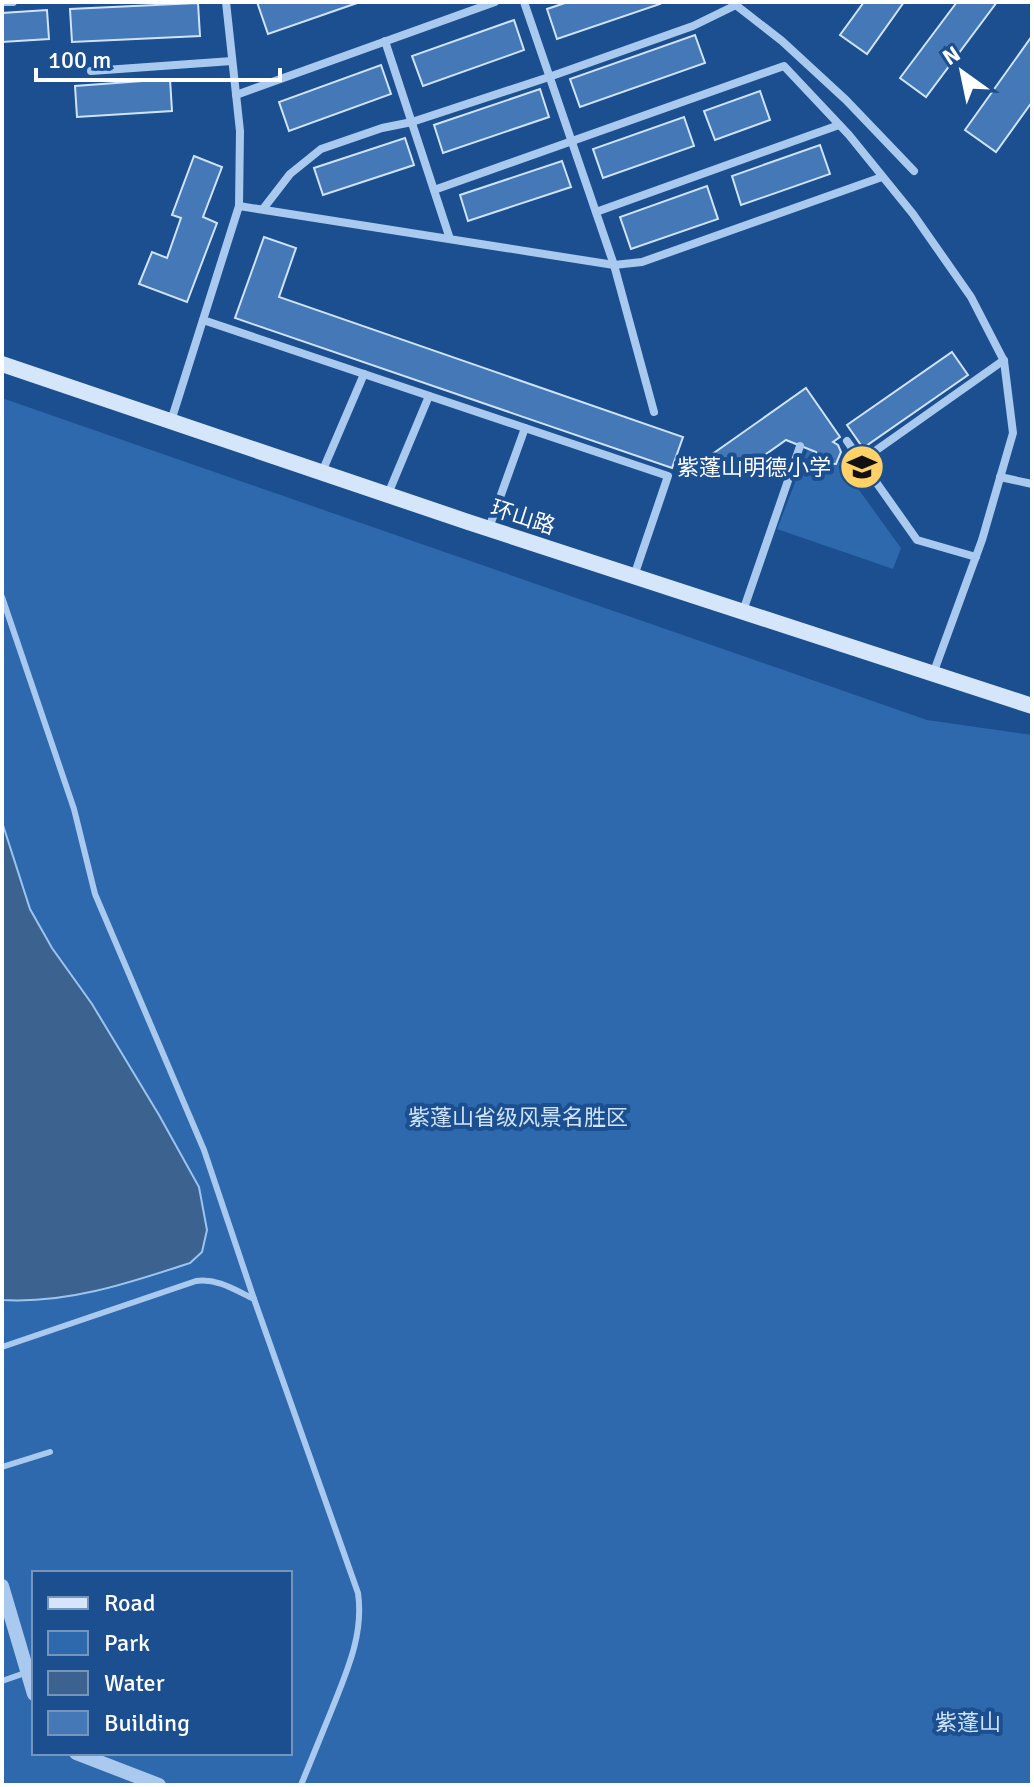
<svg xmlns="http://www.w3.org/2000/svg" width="1034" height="1787" font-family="Signika,'Noto Sans SC',sans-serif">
  <rect width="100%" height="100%" fill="#1b4f8f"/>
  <g fill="#2e69ad" fill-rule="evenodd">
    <path d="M2,398L927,720L1032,735V1785H2ZM34,1573H290V1753H34Z"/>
    <path d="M808,449L816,452L821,463L836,464L838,461L901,548L893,569L777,529Z"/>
  </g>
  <path fill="#3c6290" stroke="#9cc4f0" stroke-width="2" d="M2,822L30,909L52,948L92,1004L159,1115L199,1187L207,1230L202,1252L190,1263C129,1283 67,1304 2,1300Z"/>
  <g fill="#4478b7" stroke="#cfe3fa" stroke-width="2">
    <path d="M257,2H360L268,34Z"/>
    <path d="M568,2H659L660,4L557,39L547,9Z"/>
    <path d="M864,2H904L867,54L840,35Z"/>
    <path d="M957,2H997L926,97L900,78Z"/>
    <path d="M198,3L200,36L72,42L70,9Z"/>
    <path d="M47,10L49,39L2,42V13Z"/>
    <path d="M514,20L524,50L423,86L412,56Z"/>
    <path d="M695,35L705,63L580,107L570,79Z"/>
    <path d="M1032,36V102L996,152L965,130Z"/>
    <path d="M381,65L391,94L289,131L279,102Z"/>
    <path d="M170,79L172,111L77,117L75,86Z"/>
    <path d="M540,89L549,117L443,153L434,125Z"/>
    <path d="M760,91L770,120L715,140L704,111Z"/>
    <path d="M684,117L694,146L603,178L593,149Z"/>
    <path d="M405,138L414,165L323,195L314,168Z"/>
    <path d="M820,145L830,174L741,205L732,176Z"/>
    <path d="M194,156L222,167L203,217L217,223L187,302L139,284L152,252L167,258L181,218L172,215Z"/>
    <path d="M562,161L571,187L468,221L460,195Z"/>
    <path d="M707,186L718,219L631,249L620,217Z"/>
    <path d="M264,237L296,248L279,297L683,437L672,468L235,318Z"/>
    <path d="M952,352L968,375L863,448L847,425Z"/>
    <path d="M806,388L840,437L833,442L838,445L841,452L836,464L821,463L816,452L786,440L741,472L738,467L726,475L711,455Z"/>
  </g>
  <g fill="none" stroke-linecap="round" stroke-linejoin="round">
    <g stroke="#a9c9ee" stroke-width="6">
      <path d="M2,597L74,809L95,894L204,1150L254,1299"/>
      <path d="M2,1347L196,1281C217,1278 235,1290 254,1299L358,1593C364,1634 347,1671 332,1709C322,1734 311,1760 301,1785"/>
      <path d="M2,1467L50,1452"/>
      <path d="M2,1681L25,1673"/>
    </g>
    <g stroke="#a9c9ee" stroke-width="8">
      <path d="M2,2H13"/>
      <path d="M524,2L614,265L654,412"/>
      <path d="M732,2L782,41L846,100L914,171"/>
      <path d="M385,41L450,239"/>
      <path d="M91,71L232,61"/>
      <path d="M236,95L495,2"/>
      <path d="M434,190L784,66L849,135L913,214L971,297L1004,361L1013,433L982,540L933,674"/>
      <path d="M239,206L614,265L642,262L882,177"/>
      <path d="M263,209L290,174L321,149L382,128L412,122L549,77L693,26L736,5"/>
      <path d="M596,212L839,125"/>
      <path d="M203,320L668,476L634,576"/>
      <path d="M171,421L239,206L240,131L226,2"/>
      <path d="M847,441L917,540L976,557"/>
      <path d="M861,461L1004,360"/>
      <path d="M322,472L364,374"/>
      <path d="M1000,477L1032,484"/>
      <path d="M388,494L429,396"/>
      <path d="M489,528L525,428"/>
      <path d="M743,611L800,446"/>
    </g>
    <g stroke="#a9c9ee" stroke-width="14">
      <path d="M2,1586L34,1694"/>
      <path d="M76,1753L159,1785"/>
    </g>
    <path stroke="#d6e6fa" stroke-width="16" d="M2,364L468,522L1032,706"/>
  </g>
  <defs>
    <g id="school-disc" transform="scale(2.3)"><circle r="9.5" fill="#ffd166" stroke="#1b4f8f"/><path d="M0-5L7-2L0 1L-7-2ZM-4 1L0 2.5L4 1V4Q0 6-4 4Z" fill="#111"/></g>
  </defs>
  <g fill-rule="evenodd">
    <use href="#school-disc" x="862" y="467"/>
  </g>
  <g text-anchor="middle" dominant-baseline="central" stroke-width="8" stroke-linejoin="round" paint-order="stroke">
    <g font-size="22" fill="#fff" stroke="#1b4f8f" text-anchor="end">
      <text x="831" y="467">紫蓬山明德小学</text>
    </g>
    <g font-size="22" fill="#fff" stroke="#1b4f8f">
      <text transform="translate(523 517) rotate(18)">环山路</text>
    </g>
    <g font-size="22" fill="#cfe3fa" stroke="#1b4f8f">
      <text x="518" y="1117">紫蓬山省级风景名胜区</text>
      <text x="968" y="1722">紫蓬山</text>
    </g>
  </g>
  <rect width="1034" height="1787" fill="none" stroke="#ffffff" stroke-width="8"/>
  <rect x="32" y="1571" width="260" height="184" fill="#1b4f8f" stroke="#7695bc" stroke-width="2"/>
  <rect x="48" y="1597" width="40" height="12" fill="#d6e6fa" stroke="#7695bc" stroke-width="2"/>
  <text x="104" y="1611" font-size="24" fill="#ffffff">Road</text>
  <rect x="48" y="1631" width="40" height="24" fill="#2e69ad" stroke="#7695bc" stroke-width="2"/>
  <text x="104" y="1651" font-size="24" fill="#ffffff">Park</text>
  <rect x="48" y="1671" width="40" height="24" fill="#3c6290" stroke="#7695bc" stroke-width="2"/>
  <text x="104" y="1691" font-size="24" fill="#ffffff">Water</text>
  <rect x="48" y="1711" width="40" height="24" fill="#4478b7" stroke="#7695bc" stroke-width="2"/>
  <text x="104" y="1731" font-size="24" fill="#ffffff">Building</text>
  <g transform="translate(962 72) rotate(327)" stroke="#1b4f8f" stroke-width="6" paint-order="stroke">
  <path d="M0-6L14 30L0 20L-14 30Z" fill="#ffffff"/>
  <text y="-12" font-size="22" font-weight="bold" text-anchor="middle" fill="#ffffff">N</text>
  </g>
  <path d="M36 68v12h244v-12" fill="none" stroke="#ffffff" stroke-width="4"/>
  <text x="48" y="68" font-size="24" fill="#ffffff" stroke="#1b4f8f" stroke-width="6" paint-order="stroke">100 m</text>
</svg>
